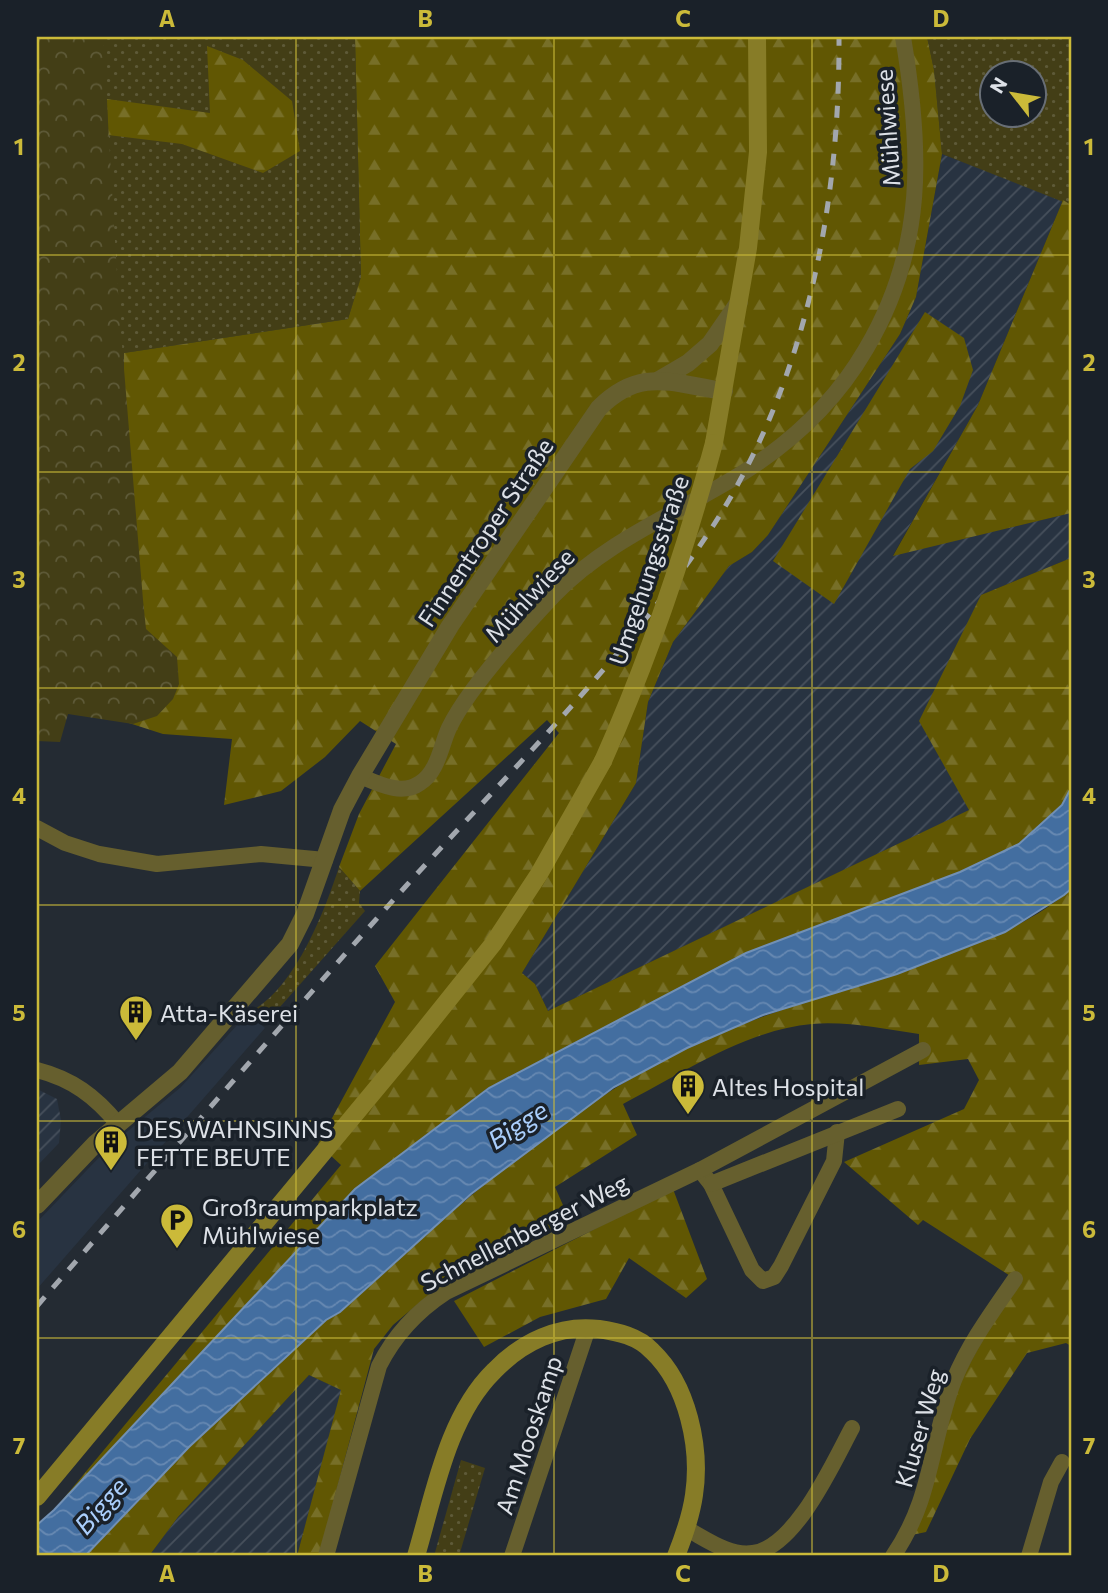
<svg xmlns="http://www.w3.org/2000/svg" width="1108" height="1593" font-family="Commissioner,sans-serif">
  <defs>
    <pattern id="industrial-furrows" width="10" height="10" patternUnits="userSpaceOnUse" patternTransform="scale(1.75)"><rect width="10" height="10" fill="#283341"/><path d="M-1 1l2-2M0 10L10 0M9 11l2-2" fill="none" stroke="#47505c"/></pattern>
    <pattern id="grass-dots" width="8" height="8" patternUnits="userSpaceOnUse" patternTransform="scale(1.75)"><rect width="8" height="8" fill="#433e16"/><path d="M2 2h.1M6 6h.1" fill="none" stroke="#5e5a38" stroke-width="1.8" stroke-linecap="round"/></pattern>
    <pattern id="forest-firs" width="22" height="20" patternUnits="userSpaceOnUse" patternTransform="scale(1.75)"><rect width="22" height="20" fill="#615703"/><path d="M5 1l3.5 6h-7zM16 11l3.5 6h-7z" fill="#776f28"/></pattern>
    <pattern id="park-crowns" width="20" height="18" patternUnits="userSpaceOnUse" patternTransform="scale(1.75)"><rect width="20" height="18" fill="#433e16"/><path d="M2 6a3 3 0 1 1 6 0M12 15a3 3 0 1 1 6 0" fill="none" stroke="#5e5a38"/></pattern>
    <pattern id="water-waves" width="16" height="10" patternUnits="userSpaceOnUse" patternTransform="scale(1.75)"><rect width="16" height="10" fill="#436ea0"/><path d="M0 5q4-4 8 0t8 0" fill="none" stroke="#6789b2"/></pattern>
  </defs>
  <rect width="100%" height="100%" fill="#242b33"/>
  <path fill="#283341" d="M248,1013L265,1028L37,1289V1222L111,1145L181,1087Z"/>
  <g fill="url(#industrial-furrows)">
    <path d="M942,154L1063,200L978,405L893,555L1071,513V558L981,595L970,810L548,1011L535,984L522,973L636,783L648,702L673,642L729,566L752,552L768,535L900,334L916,297Z"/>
    <path d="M37,1089L57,1099L61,1120L59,1143L37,1166Z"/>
    <path d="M309,1375L342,1390L297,1556H149L178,1517Z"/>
  </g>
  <g fill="url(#grass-dots)" fill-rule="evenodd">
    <path d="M37,37H355L361,278L348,319L124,353L121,597Z"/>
    <path d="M927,37H1071V205L942,154L934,70ZM992,74H1034V116H992Z"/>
    <path d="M339,867L360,891L359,903L365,911L264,1025L250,1012C295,988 324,913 339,867Z"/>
    <path d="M461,1460L485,1468L459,1556H434Z"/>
  </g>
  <g fill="url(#forest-firs)">
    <path d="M355,37H927L934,70L942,154L916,297L900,334L768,535L752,552L729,566L673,642L648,702L636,783L522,973L535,984L548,1011L969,810L919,721L981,595L1071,558V788L1063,805L1019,844L960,872L746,953L488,1088L355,1189L54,1510L341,1165L318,1144L395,1002L375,966L559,733L547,720L360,891L339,867L359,814L396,744L360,721L325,757L281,791L224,805L232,739L163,734L45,696L37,582L121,597L124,353L348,319L361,277Z"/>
    <path d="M207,46L243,60L292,101L300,151L263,173L182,144L108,135L107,99L210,113Z"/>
    <path d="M1063,200L1071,205V513L893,556L978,405Z"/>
    <path d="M925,312L964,338L973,370L960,406L933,451L910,469L834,604L773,561Z"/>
    <path d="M1071,889V1346L1066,1343L1027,1353L970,1439L926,1532L907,1536L943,1414L1015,1279L923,1220L918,1225L844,1162L964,1109L979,1080L968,1059L919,1065V1034C884,1029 847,1021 812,1024C745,1030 681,1074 623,1104L637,1135L555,1187L570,1221L439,1286L393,1325L374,1349L319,1556H297L341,1390L309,1375L178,1517L149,1556H85L189,1447L326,1320L340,1312C449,1215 555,1112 688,1048C774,1006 867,986 956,951C996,936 1039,918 1071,889Z"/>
    <path d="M673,1189L707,1279L686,1298L629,1258L606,1299L540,1317L484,1347L454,1301Z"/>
  </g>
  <path fill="url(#park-crowns)" d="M37,37H103L119,308L143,600L146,629L177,657L179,684L173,699L157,716L133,724L68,714L60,742L37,741Z"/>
  <path fill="url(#water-waves)" stroke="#7190b5" stroke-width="2" d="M1071,788V889L1064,895L1005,932L897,974L763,1015L687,1048L614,1087L471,1194L340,1312L326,1320L189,1447L85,1556H37V1525L54,1510L355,1189L489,1088L746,953L960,872L1019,844L1062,805Z"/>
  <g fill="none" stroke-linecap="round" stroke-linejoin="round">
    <g stroke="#665f2e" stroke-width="16">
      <path d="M360,776C379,784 402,796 420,783C438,772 441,745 449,728C468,688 523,628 554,595C607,540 680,512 744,472C793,441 837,399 866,349C926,248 922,149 903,37"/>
      <path d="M37,828L65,843L99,854L157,864L261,854L325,860"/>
      <path d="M37,1070C72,1079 95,1096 118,1124"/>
      <path d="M700,1170L711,1184L752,1270L763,1281L774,1277L781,1266L834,1161L837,1132"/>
      <path d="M711,1184L898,1109"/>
      <path d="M687,1529C706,1539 730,1557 753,1553C796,1547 833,1463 852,1428"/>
      <path d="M326,1556L379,1366C395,1334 417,1311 446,1292L700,1170L923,1050"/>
      <path d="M512,1556L588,1328"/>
      <path d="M893,1556C933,1498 930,1442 954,1380C969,1343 993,1311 1015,1279"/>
      <path d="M1029,1556L1051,1482L1062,1462"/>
    </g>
    <g stroke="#665f2e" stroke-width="18">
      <path d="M659,380L688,363L710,344L739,302"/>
      <path d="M37,1205L96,1143L180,1072L290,944L305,914L342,810L360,776L450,626L599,408C641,366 672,384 724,391"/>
    </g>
    <g stroke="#877c27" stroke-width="18">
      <path d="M714,443L748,248L758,152L757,37"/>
      <path d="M37,1497L405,1054L493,944L539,874L603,761"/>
      <path d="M416,1556C434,1496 447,1417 494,1371C522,1342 559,1324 599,1329C618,1332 638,1336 652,1351C688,1385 701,1448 694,1495C691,1516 684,1536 676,1556"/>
    </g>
    <path stroke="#a2a7ae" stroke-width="5" stroke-dasharray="12 12" stroke-linecap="butt" d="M37,1306C159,1166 281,1025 406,886C509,772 629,655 713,526C806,382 840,206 839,37"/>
    <path stroke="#877c27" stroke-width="18" d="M603,761C649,658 685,552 714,443"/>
  </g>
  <path fill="none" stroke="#cbba39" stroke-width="2" stroke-opacity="0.55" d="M296,37V1556M554,37V1556M812,37V1556M37,255H1071M37,472H1071M37,688H1071M37,905H1071M37,1121H1071M37,1338H1071"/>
  <defs>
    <g id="building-pin" transform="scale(1.75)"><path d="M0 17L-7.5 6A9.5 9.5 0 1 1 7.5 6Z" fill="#cbba39" stroke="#1a2129"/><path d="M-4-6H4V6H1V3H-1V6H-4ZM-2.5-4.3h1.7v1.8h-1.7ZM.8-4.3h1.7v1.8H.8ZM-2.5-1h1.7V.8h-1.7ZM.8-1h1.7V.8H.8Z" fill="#111"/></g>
    <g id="parking-pin" transform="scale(1.75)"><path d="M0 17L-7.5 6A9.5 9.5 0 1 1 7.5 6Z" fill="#cbba39" stroke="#1a2129"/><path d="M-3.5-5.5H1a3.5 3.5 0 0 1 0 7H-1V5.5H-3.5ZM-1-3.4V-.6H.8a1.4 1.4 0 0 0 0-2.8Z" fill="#111"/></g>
  </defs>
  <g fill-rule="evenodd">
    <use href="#building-pin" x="136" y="1012"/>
    <use href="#building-pin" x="688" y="1086"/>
    <use href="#building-pin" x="111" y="1142"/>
    <use href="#parking-pin" x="177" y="1220"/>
  </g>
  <g text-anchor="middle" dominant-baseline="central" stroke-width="7" stroke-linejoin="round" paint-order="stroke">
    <g font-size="24" fill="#dde1e7" stroke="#1a2129">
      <text transform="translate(887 128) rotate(-94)">Mühlwiese</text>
      <text transform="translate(485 532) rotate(-56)">Finnentroper Straße</text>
      <text transform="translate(648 570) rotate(-71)">Umgehungsstraße</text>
      <text transform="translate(529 595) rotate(-47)">Mühlwiese</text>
      <text transform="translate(524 1232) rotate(-27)">Schnellenberger Weg</text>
      <text transform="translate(919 1428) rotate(-74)">Kluser Weg</text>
      <text transform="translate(528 1435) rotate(-72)">Am Mooskamp</text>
    </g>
    <g font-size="24" fill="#dde1e7" stroke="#1a2129" text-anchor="start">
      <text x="160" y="1012">Atta-Käserei</text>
      <text x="712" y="1086">Altes Hospital</text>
      <text x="136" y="1128">DES WAHNSINNS<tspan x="136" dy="28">FETTE BEUTE</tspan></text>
      <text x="202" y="1206">Großraumparkplatz<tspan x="202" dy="28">Mühlwiese</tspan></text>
    </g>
    <g font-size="26" font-style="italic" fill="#aacefb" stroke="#1a2129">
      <text transform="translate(517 1124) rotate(-33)">Bigge</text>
      <text transform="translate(100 1505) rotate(-49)">Bigge</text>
    </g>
  </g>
  <rect width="1108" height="1593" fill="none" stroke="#1a2129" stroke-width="77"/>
  <g transform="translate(1013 94) rotate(301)"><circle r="33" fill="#1a2129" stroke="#686e75" stroke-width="2"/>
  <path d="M0-5L12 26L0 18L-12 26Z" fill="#cbba39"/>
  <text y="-10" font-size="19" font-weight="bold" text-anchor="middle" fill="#dde1e7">N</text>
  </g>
  <rect x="38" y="38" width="1032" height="1516" fill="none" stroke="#cbba39" stroke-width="2.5"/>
  <g font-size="23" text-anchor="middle" font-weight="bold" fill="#cbba39">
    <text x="167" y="27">A</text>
    <text x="425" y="27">B</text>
    <text x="683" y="27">C</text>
    <text x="941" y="27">D</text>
    <text x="19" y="155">1</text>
    <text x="1089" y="155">1</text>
    <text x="19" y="371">2</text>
    <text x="1089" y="371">2</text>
    <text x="19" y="588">3</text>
    <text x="1089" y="588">3</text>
    <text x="19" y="804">4</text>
    <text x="1089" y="804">4</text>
    <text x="19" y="1021">5</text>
    <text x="1089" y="1021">5</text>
    <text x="19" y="1238">6</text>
    <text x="1089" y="1238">6</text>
    <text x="19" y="1454">7</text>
    <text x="1089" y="1454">7</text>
    <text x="167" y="1582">A</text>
    <text x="425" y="1582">B</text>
    <text x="683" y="1582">C</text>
    <text x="941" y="1582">D</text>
  </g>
</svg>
